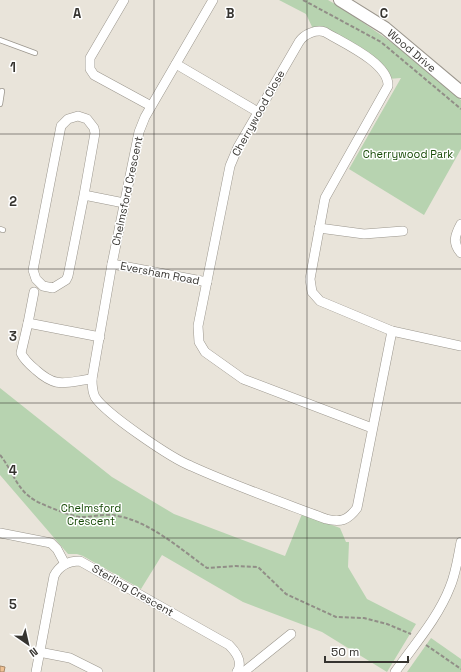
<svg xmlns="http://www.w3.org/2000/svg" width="461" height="672" font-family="'Space Grotesk',sans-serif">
  <rect width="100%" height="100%" fill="#e9e4da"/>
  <g fill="#b7d3b0">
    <path d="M279,0H328L342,8L397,46L461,100V149L424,215L349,169L401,78L388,79L371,58L314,31L306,14Z"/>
    <path d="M0,388L112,477L174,514L285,556L302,514L340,528L346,542H349L348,567L367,599L416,624L387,672L322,632L243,602L162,555L141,589L83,556L77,554H68L0,475Z"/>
    <path d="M431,638L461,659V672H407Z"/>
  </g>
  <path fill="#efc194" stroke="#a78768" d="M0,666L5,667L4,672H0Z"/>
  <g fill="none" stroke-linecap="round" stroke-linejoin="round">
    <g stroke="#9b968d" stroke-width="6">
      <g id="lane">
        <path d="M0,40L35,53"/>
        <path d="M0,104L2,91"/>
        <path d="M0,229L3,230"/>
      </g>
    </g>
    <g stroke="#9b968d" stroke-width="10">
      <g id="street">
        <path d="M124,0L90,58V69L94,75L151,106"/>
        <path d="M213,0L145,117L139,132L112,264L92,379C92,386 92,391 95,397C106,414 171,458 191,466C235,486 281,502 326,519C341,523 348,520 357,508L392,331"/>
        <path d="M176,64L258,112"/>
        <path d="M84,195L95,133L94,128L87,119L78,116L68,119L61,126L33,270L36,279L43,286L53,288L66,280L68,276L84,195L124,203"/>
        <path d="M461,224C455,235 452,243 461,253"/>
        <path d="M319,228L364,234L403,231"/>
        <path d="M112,264L207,282"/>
        <path d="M34,292L28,323L100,337"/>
        <path d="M28,323L21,353C24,360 30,365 36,370C57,389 65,382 92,379"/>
        <path d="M372,428L243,379L205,352L199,342L198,326L230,166L238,147L299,42C304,34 316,29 325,32C343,43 389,63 388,86L325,198L310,279L312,292L320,301L392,331L461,346"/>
        <path d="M0,533L51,543L57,549L65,564"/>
        <path d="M39,652L70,658L98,672"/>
        <path d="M36,672L54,576C59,566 68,561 80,561L229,645C237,653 243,662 237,672"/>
        <path d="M237,672L245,671L291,634"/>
        <path d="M395,672C414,645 438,618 450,587C456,573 458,557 461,542"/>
      </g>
    </g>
    <g stroke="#9b968d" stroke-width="14">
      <g id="secondary">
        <path id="s1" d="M340,0L385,28L461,92"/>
      </g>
    </g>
    <g stroke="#918e87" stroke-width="2" stroke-dasharray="4 2" stroke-linecap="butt">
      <path d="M303,0L381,42L461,109"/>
      <path d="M0,455C11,468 16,487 30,497C36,503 73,517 81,517C91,517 102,514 111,515C146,518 179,548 207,568L236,566L258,567L286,594L336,617L364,618L387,624L411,634"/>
      <path d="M426,645L461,669"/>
    </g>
    <use href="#lane" stroke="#fff" stroke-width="4.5"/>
    <use href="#street" stroke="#fff" stroke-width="9"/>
    <use href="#secondary" stroke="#fff" stroke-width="12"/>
  </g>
  <path fill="none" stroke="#363430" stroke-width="1" stroke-opacity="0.55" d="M154,0V672M307,0V672M0,134H461M0,269H461M0,403H461M0,538H461"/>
  <g text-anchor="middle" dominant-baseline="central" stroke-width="3" stroke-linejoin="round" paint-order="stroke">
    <g font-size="11" fill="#363430" stroke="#fff">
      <text stroke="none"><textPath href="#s1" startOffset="88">Wood Drive</textPath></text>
      <text transform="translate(258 113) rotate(-61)">Cherrywood Close</text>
      <text transform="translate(127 191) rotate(-78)">Chelmsford Crescent</text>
      <text transform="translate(160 273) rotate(11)">Eversham Road</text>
      <text transform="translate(133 590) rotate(30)">Sterling Crescent</text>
    </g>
    <g font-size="11" fill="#174b07" stroke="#fff">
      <text x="408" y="154">Cherrywood Park</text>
      <text x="91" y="508">Chelmsford<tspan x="91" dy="13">Crescent</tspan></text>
    </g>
  </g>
  <g font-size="13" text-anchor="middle" font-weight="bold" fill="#363430" stroke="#fff" stroke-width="3" stroke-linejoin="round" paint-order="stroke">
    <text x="77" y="18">A</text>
    <text x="230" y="18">B</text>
    <text x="384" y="18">C</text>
    <text x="13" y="72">1</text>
    <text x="13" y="206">2</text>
    <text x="13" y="341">3</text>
    <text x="13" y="475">4</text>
    <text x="13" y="609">5</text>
  </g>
  <g transform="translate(28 644) rotate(146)" stroke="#ffffff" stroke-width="3" paint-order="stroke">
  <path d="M0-3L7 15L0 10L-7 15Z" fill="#363430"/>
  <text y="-6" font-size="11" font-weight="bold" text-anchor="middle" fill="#363430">N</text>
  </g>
  <path d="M325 656v6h83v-6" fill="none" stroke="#363430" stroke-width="2"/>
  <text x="331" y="656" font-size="12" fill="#363430" stroke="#ffffff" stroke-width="3" paint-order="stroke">50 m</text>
</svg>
